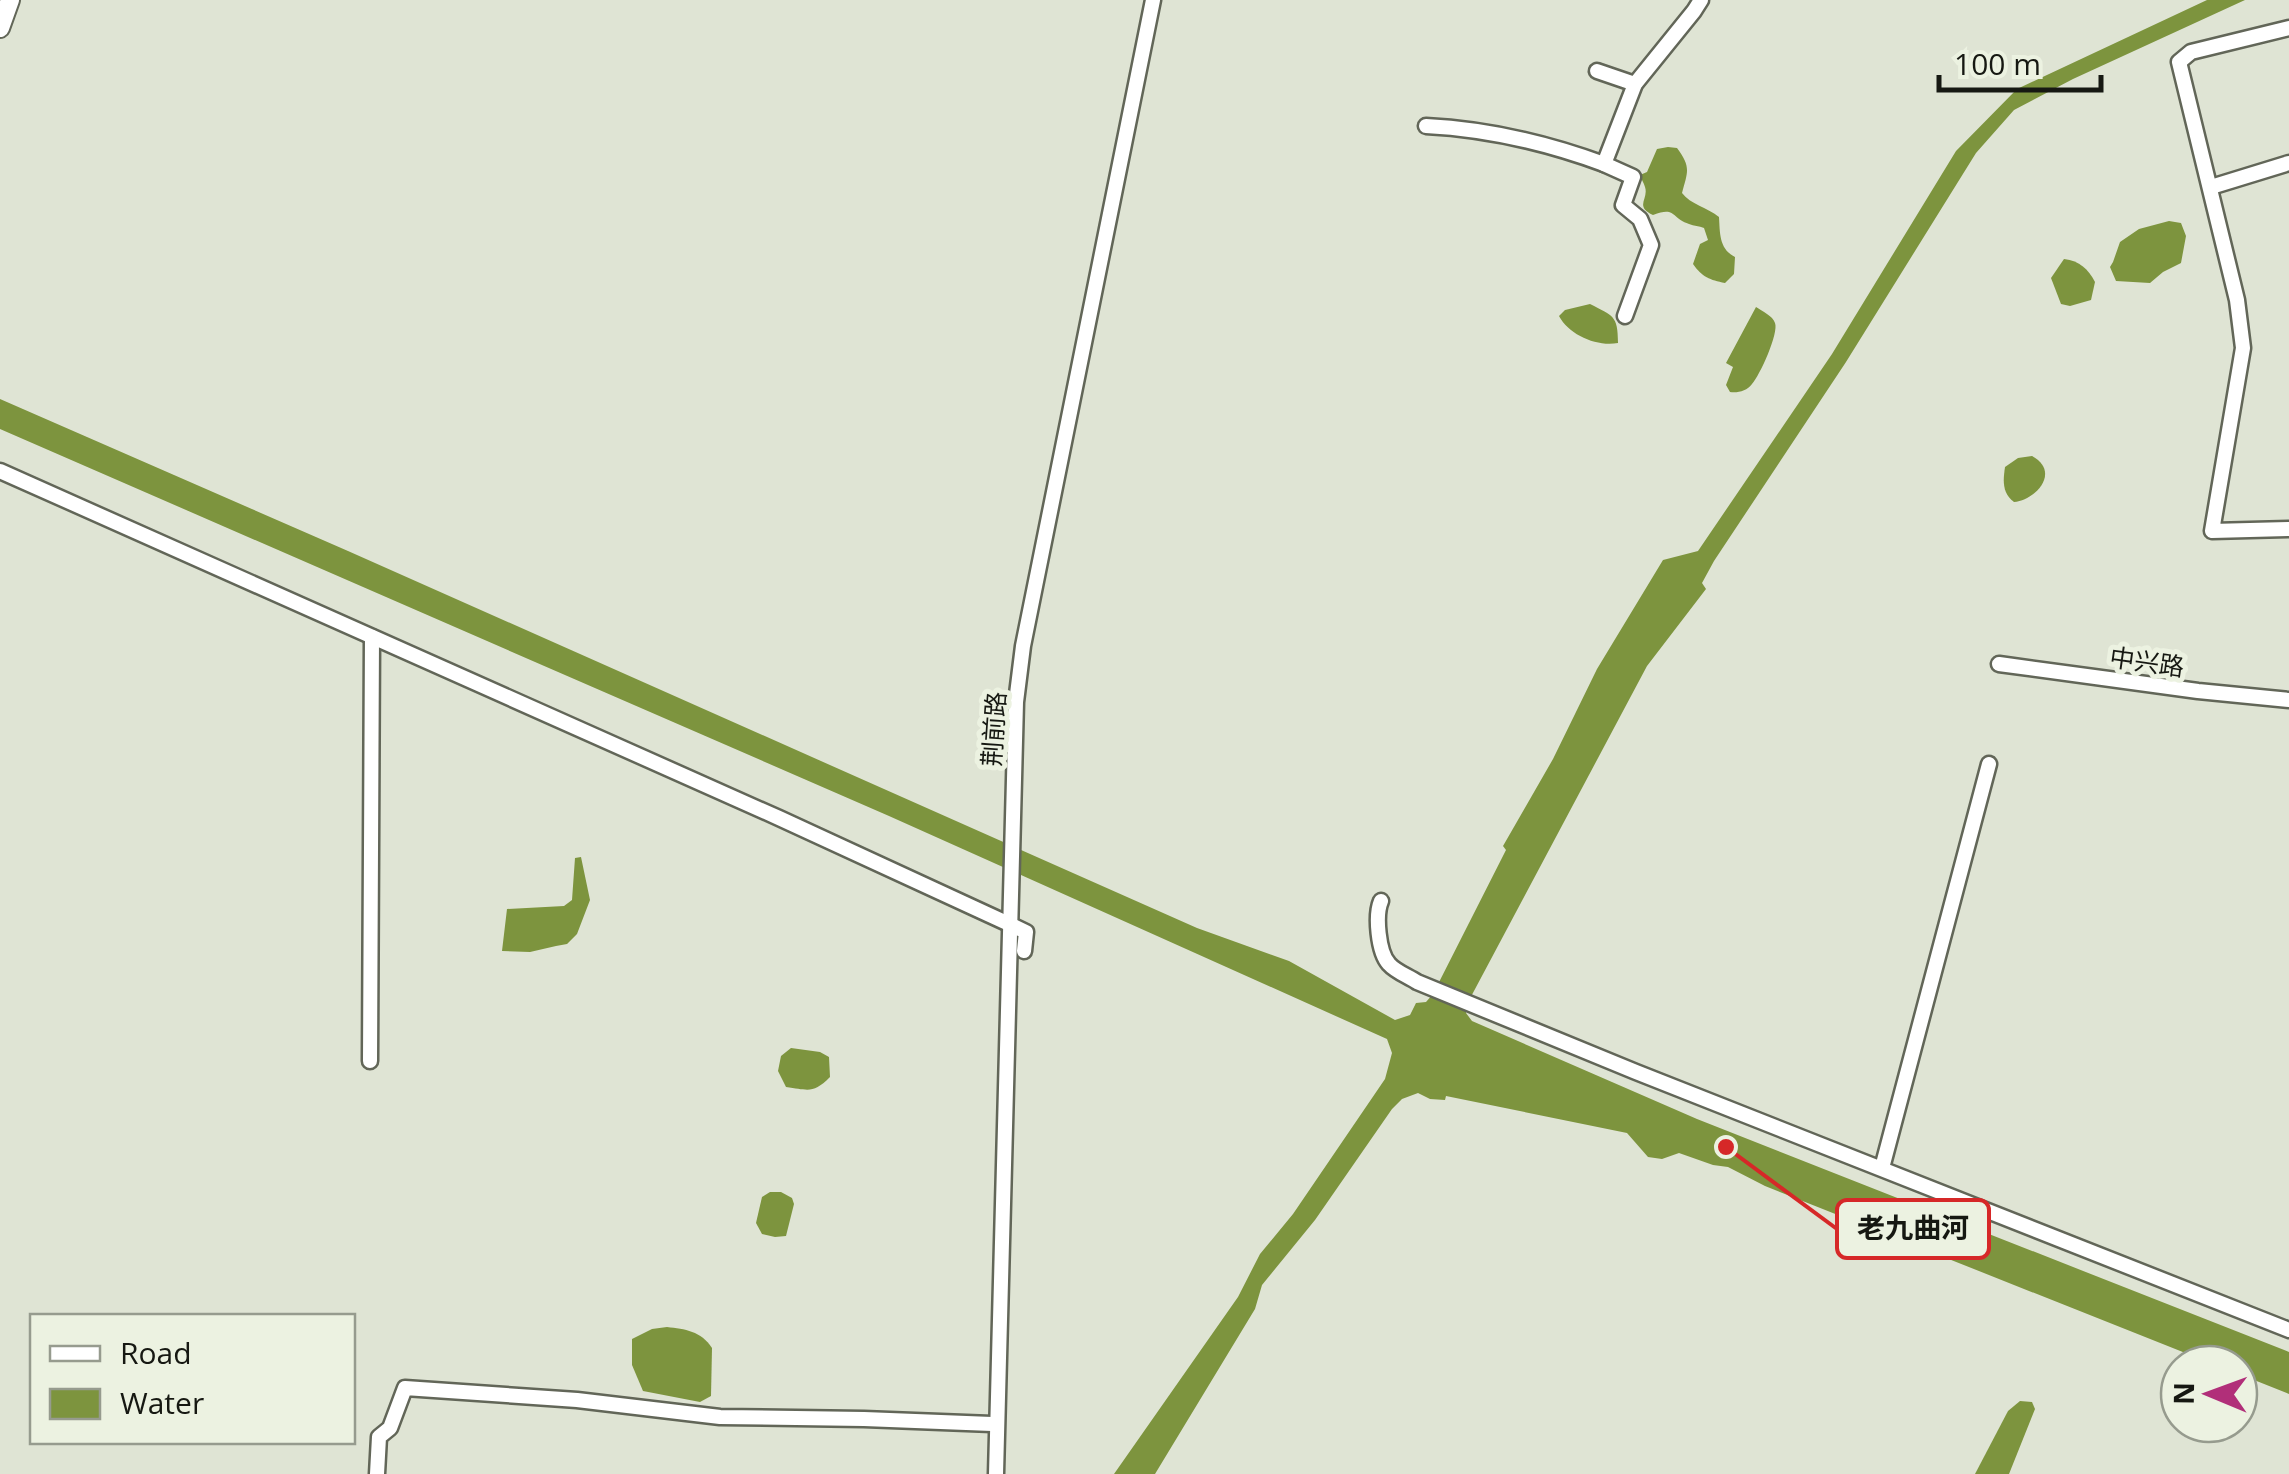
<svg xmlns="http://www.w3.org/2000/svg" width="2289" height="1474" font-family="'Open Sans','Noto Sans SC',sans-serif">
  <rect width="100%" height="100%" fill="#dfe4d4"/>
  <g fill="#7d943e">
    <path d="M2207,0H2245L2073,79L2014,110L1976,153L1846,362L1714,561L1702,583L1706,589L1647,666L1466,1006V1013L1472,1021L1697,1119L2289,1352V1394L2239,1374V1364H2213L1765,1186L1728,1167L1713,1165L1679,1153L1662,1159L1648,1157L1627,1133L1446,1096L1445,1100L1430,1099L1418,1093L1402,1099L1392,1109L1315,1220L1262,1285L1255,1309L1155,1474H1114L1238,1297L1260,1254L1293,1214L1385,1079L1392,1053L1387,1039L889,816L0,429V399L348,551L1197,928L1289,961L1395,1020L1410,1015L1416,1003L1426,1002L1433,994L1506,850L1503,846L1553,759L1597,669L1663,560L1698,551L1832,354L1956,151L2017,89Z"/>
    <path d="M1668,147L1677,148C1691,167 1688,171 1682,193C1690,204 1708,208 1719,217C1720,233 1719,249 1735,257L1734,274L1725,283C1710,280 1702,277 1693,264L1700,244L1708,240L1704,228C1699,226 1694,226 1689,224C1671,218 1676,206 1653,215C1634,206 1649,199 1645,187C1644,183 1641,179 1640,175L1647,172L1657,149Z"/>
    <path d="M2169,221L2181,223L2186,236L2181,263L2163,272L2150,283L2116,281L2110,267L2113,262L2120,242L2139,229Z"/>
    <path d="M2064,259C2080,261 2088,269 2095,282L2091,300L2070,306L2061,304L2051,278Z"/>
    <path d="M1590,304C1613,316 1618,315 1618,343C1597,347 1569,335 1559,316L1565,310Z"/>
    <path d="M1756,307C1762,311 1773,316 1775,323C1779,333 1760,375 1752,384C1747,391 1738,393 1730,392L1726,385L1733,367L1726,363Z"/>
    <path d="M2032,456C2060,471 2038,499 2014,502C2002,493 2003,481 2005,467L2018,458Z"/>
    <path d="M581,857L590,900L577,934L567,944L556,946L530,952L502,951L507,909L564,906L572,900L575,858Z"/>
    <path d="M791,1048L820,1052L829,1057L830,1077C813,1094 809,1090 786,1087L778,1071L781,1056Z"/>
    <path d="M770,1192H781L792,1198L794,1204L786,1236L775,1237L762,1234L756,1223L762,1197Z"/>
    <path d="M667,1327C685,1329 701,1331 712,1348L711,1396L700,1402L643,1391L632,1365V1339L652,1329Z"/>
    <path d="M2020,1401L2032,1402L2035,1409L2009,1474H1975L2008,1411Z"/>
  </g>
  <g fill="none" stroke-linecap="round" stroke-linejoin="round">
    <g stroke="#626658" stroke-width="19">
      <g id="minor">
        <path d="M2289,28L2191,52L2179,62L2237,300L2243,348L2212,531L2289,529"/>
        <path d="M1597,71L1635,84"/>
        <path d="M1426,126C1486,129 1547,143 1604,164"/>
        <path d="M2211,187L2289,163"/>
        <path d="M1625,316L1651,245L1640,219L1623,205L1633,177L1604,164L1635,84L1694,11L1701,0"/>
        <path d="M0,471L779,818L1009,924L1026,932L1024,951"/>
        <path d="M1999,664L2198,691L2289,700"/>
        <path d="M1381,901C1375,915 1378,952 1389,964C1396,972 1408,976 1417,982L1636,1072L2289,1330"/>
        <path d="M370,1061L372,637"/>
        <path d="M1882,1168L1989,764"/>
        <path d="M377,1474L379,1437L390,1428L405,1388L577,1400L720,1417L864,1419L992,1424"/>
        <path d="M996,1474L1016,702L1023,646L1153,0"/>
      </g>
    </g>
    <g stroke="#626658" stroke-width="22">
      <path id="major" d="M0,28L10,0"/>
    </g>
    <use href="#minor" stroke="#fff" stroke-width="14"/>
    <use href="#major" stroke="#fff" stroke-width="18"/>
  </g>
  <g text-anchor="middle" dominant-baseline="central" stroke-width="10" stroke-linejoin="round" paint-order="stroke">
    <g font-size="25" fill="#161812" stroke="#ecf2e1">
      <text transform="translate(2147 661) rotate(8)">中兴路</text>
      <text transform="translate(993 729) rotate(-86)">荆前路</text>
    </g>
  </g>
  <path fill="none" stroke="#d62828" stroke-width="4" d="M1726 1147L1837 1229"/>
  <circle fill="#d62828" stroke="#ecf2e1" stroke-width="4" cx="1726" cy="1147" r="10"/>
  <rect fill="#ecf2e1" stroke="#d62828" stroke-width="4" x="1837" y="1200" width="152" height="58" rx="10"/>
  <g font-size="28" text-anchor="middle" font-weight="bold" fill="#161812">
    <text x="1913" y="1238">老九曲河</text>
  </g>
  <rect x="30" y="1314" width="325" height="130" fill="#ecf2e1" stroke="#969b8e" stroke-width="2.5"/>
  <rect x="50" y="1346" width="50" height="15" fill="#ffffff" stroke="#969b8e" stroke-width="2.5"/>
  <text x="120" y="1364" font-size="30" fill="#161812">Road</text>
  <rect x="50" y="1389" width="50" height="30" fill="#7d943e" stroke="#969b8e" stroke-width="2.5"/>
  <text x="120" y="1414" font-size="30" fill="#161812">Water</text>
  <g transform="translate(2209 1394) rotate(271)"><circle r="48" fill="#ecf2e1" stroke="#969b8e" stroke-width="2.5"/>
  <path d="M0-8L18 38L0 25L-18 38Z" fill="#b12f79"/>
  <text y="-15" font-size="28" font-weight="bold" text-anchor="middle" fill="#161812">N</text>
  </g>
  <path d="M1939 75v15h162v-15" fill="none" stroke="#161812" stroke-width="5"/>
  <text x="1954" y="75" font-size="30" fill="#161812" stroke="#ecf2e1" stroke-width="8" paint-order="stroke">100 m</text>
</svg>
